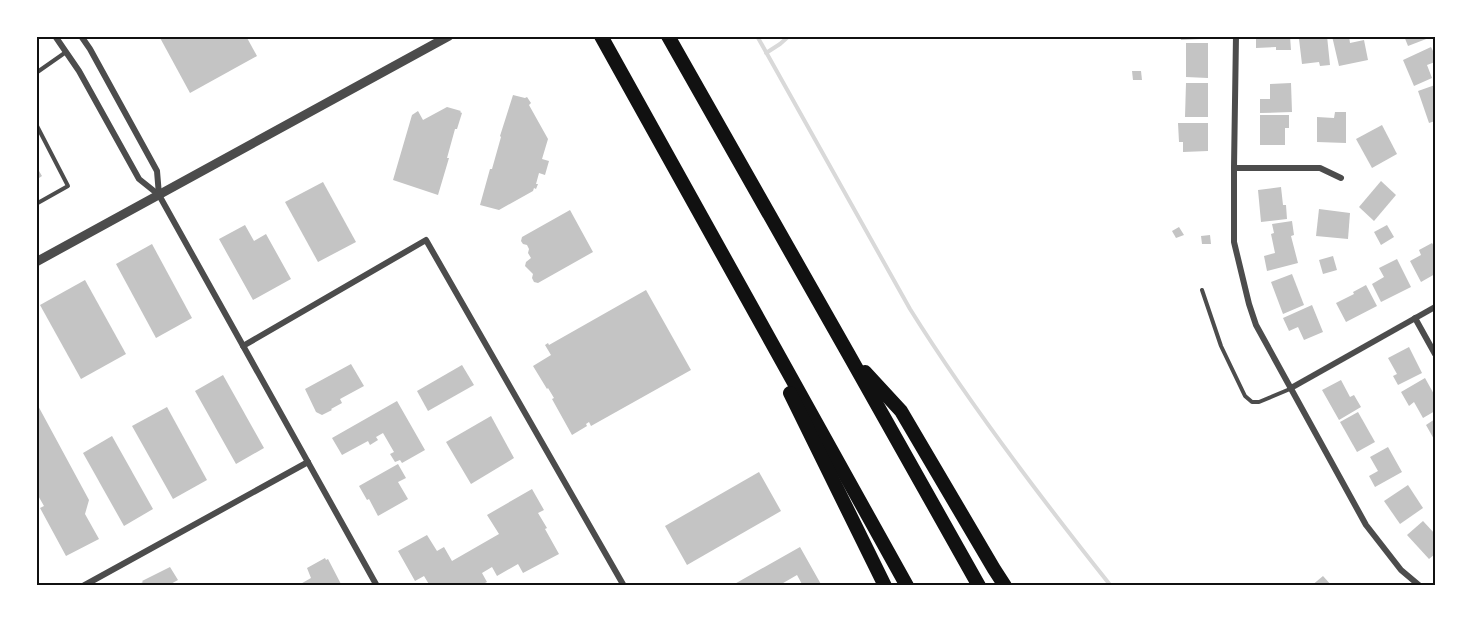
<svg xmlns="http://www.w3.org/2000/svg" width="1471" height="622" font-family="'DejaVu Sans',sans-serif">
  <rect width="100%" height="100%" fill="#fff"/>
  <g fill="none" stroke-linecap="round" stroke-linejoin="round">
    <g stroke="#d9d9d9" stroke-width="4">
      <path d="M757,36L910,309C970,405 1040,497 1111,586"/>
      <path d="M766,53L780,44L789,36"/>
    </g>
  </g>
  <g fill="#c4c4c4">
    <path d="M159,36H246L257,56L190,93Z"/>
    <path d="M1180,36H1200L1201,39L1181,40Z"/>
    <path d="M1256,36H1290L1291,50H1276V47L1256,48Z"/>
    <path d="M1327,36L1330,65L1320,66L1319,62L1302,64L1299,39Z"/>
    <path d="M1332,36H1349L1350,43L1364,40L1368,60L1339,66Z"/>
    <path d="M1404,36H1434L1408,46Z"/>
    <path d="M1186,43H1208V78L1186,77Z"/>
    <path d="M1431,47L1435,55V62L1427,65L1432,78L1414,86L1403,60Z"/>
    <path d="M1132,71H1141L1142,80H1133Z"/>
    <path d="M1186,83H1208V117H1185Z"/>
    <path d="M1291,83L1292,112L1260,113V99H1270V84Z"/>
    <path d="M1435,85V121L1429,123L1418,91Z"/>
    <path d="M513,95L525,98L527,97L531,103L529,105L548,139L542,159L549,161L545,175L539,173L536,184H538L536,189L534,188L533,191L499,210L480,205L490,169H492L501,137L500,136Z"/>
    <path d="M447,107L461,111L460,112L462,113L457,129H455L447,158H449L438,195L393,180L412,115L418,111L423,120Z"/>
    <path d="M1335,112H1346V143L1317,142V117L1334,118Z"/>
    <path d="M1260,115H1289V128H1285V145H1260Z"/>
    <path d="M1178,123H1208V151L1183,152V142H1179Z"/>
    <path d="M1382,125L1397,154L1372,168L1356,139Z"/>
    <path d="M36,166L42,176L36,180Z"/>
    <path d="M1381,181L1396,195L1374,221L1359,207Z"/>
    <path d="M323,182L356,242L318,262L285,202Z"/>
    <path d="M1281,187L1283,205H1286L1287,219L1261,222L1258,190Z"/>
    <path d="M1319,209L1350,213L1348,239L1316,236Z"/>
    <path d="M570,210L593,252L538,283L534,282L532,278L533,274L525,266L526,262L531,258L528,253L529,249L527,245L523,244L521,241L522,237Z"/>
    <path d="M1292,221L1294,235L1291,236L1298,263L1267,271L1264,256L1275,253L1271,234L1274,233L1272,224Z"/>
    <path d="M245,225L254,241L266,234L291,279L253,300L219,239Z"/>
    <path d="M1387,225L1394,237L1381,245L1374,232Z"/>
    <path d="M1179,227L1184,235L1176,238L1172,231Z"/>
    <path d="M1210,235L1211,244H1202L1201,236Z"/>
    <path d="M1432,243L1435,248V274L1421,282L1410,261L1421,255L1419,250Z"/>
    <path d="M152,244L192,318L156,338L116,264Z"/>
    <path d="M1333,256L1337,270L1323,274L1319,260Z"/>
    <path d="M1397,259L1411,287L1381,302L1372,284L1384,277L1379,268Z"/>
    <path d="M1292,274L1304,305L1283,314L1271,282Z"/>
    <path d="M85,280L126,354L81,379L40,305Z"/>
    <path d="M1366,285L1377,306L1346,322L1336,303L1354,294L1353,292Z"/>
    <path d="M646,290L691,370L591,426L589,422L586,424L587,426L572,435L552,399L554,398L548,388L547,389L533,366L551,355L545,345L548,343L549,345Z"/>
    <path d="M1312,305L1323,332L1304,340L1298,327L1289,331L1283,318Z"/>
    <path d="M1409,347L1422,373L1398,385L1393,376L1397,374L1388,358Z"/>
    <path d="M351,364L364,386L340,399L342,403L331,409L332,410L322,415L316,412L305,389Z"/>
    <path d="M462,365L474,385L428,411L417,391Z"/>
    <path d="M223,375L264,448L236,464L195,391Z"/>
    <path d="M1425,378L1435,396V411L1423,418L1414,402L1409,406L1401,392Z"/>
    <path d="M1341,380L1350,397L1354,395L1361,407L1339,420L1322,390Z"/>
    <path d="M397,401L425,450L402,463L400,460L395,462L390,454L394,452L383,433L376,437L378,440L370,445L368,441L342,455L332,438Z"/>
    <path d="M36,402L89,500L85,514L99,539L66,556L40,508L44,506L36,492Z"/>
    <path d="M167,407L207,480L173,499L132,426Z"/>
    <path d="M1358,412L1375,442L1357,452L1340,422Z"/>
    <path d="M491,416L514,458L471,484L446,442Z"/>
    <path d="M1435,419V441L1426,425Z"/>
    <path d="M112,436L153,509L124,526L83,453Z"/>
    <path d="M1388,447L1402,472L1375,487L1369,476L1378,471L1370,457Z"/>
    <path d="M398,464L406,478L398,482L408,499L378,516L369,499L367,500L359,486Z"/>
    <path d="M759,472L781,511L687,565L665,526Z"/>
    <path d="M1408,485L1423,508L1400,524L1384,501Z"/>
    <path d="M532,489L544,510L538,513L547,528L545,529L559,554L523,573L518,564L497,576L492,567L482,573L487,582L479,586H430L424,576L415,581L398,551L427,535L437,551L444,547L452,561L499,534L487,515Z"/>
    <path d="M1423,521L1435,534V554L1429,559L1407,535Z"/>
    <path d="M800,547L822,586H803L797,575L778,586H731Z"/>
    <path d="M325,558L326,560L328,559L342,586H297L311,578L307,568Z"/>
    <path d="M170,567L178,580L167,586H136L143,582L142,581Z"/>
    <path d="M1323,576L1332,586H1311Z"/>
  </g>
  <g fill="none" stroke-linecap="round" stroke-linejoin="round">
    <g stroke="#4c4c4c" stroke-width="4">
      <path d="M36,73L66,52"/>
      <path d="M36,124L68,186L36,204"/>
      <path d="M1202,290L1221,346L1245,396L1252,402H1259L1290,389"/>
    </g>
    <g stroke="#4c4c4c" stroke-width="6">
      <path d="M55,36L79,71L139,179L159,195L377,586"/>
      <path d="M81,36L90,49L157,171L159,195"/>
      <path d="M1236,36L1234,167V242L1249,304L1256,325L1366,525L1401,570L1420,586"/>
      <path d="M1234,168H1320L1341,178"/>
      <path d="M1415,318L1435,354"/>
      <path d="M243,346L426,240L624,586"/>
      <path d="M1291,388L1435,307"/>
      <path d="M83,586L308,462"/>
    </g>
    <path stroke="#4c4c4c" stroke-width="9" d="M36,262L449,36"/>
    <g stroke="#111" stroke-width="14">
      <path d="M601,36L907,586"/>
      <path d="M668,36L849,355L979,586"/>
      <path d="M865,372L901,411L994,569L1005,586"/>
      <path d="M790,393L885,586"/>
    </g>
  </g>
  <rect width="1471" height="622" fill="none" stroke="#ffffff" stroke-width="75"/>
  <rect x="38" y="38" width="1396" height="546" fill="none" stroke="#111" stroke-width="2"/>
</svg>
